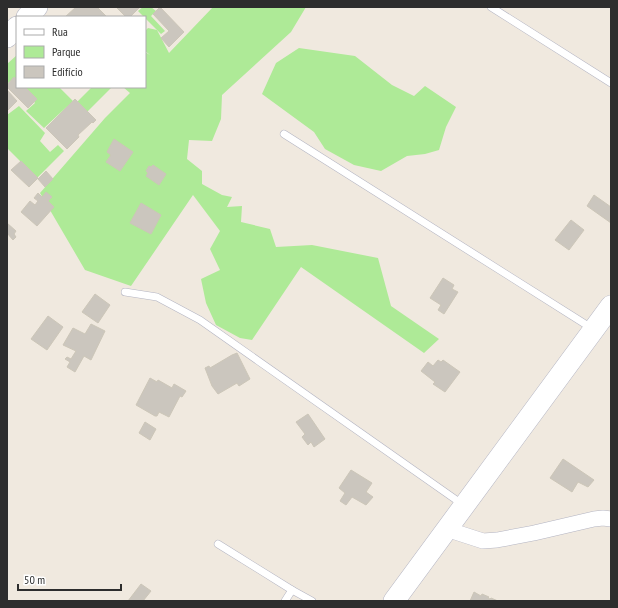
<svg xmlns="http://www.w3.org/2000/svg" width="618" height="608" font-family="'PT Sans Narrow',sans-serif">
  <rect width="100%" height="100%" fill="#f0e9df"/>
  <g fill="#aeea97">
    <path d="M143,7H151L156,11L151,16L165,31L161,34L138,11Z"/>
    <path d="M213,7H306L291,32L222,95L221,119L212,141L189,140L187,159L202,171V184L222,195L232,197L227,207L242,206L241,222L270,229L276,247L312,245L378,258L391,306L439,339L424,353L301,267L252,340L240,338L216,325L206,303L201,279L220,270L210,249L220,231L193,195L131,286L85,270L40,193L105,118L130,93L123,87H145V52L150,55L145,51V31L148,28L157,30L169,53Z"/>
    <path d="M299,48L355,56L392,85L414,96L425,86L456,107L446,127L439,150L425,154L407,156L381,171L354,165L325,149L314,132L262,94L276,63Z"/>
    <path d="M17,55V83L13,79L7,84V64Z"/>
    <path d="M21,87H59L73,101L44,128L26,111L35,103Z"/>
    <path d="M92,87H112L86,113L76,103Z"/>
    <path d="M19,106L45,133L40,141L50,152L58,145L64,151L37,178L7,148V115Z"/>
  </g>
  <g fill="#cbc6be" stroke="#ccc6b8">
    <path d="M76,7H97L107,17H65Z"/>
    <path d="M116,7H140L130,17H126Z"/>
    <path d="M160,7L184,32L169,47L161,38L169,31L153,14Z"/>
    <path d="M14,77L17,80V87H25L37,99L28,108L7,87V85Z"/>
    <path d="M7,90L17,101L7,111Z"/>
    <path d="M75,99L96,120L93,123L92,122L78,135L79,137L67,149L46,128Z"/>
    <path d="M114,139L133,152L120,171L106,162L111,155L107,152Z"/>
    <path d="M21,161L38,178L29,187L11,170Z"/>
    <path d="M153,165L166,174L159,185L146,176L148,173L146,171L149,166L151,167Z"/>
    <path d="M46,171L53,179L45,187L38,179Z"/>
    <path d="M46,192L52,197L48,201L54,207L37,226L21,212L30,201L35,205L38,201L34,198L38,193L42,197Z"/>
    <path d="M594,195L611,207V223L587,206Z"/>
    <path d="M141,203L161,215L151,234L130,223Z"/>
    <path d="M571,220L584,230L569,250L555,240Z"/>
    <path d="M7,223L16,231L14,234L16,237L13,240L7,233Z"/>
    <path d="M443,278L454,285L452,289L458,292L444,314L438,310L441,305L430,298Z"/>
    <path d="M95,294L110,305L98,323L82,312Z"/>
    <path d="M48,316L63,327L47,350L31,339Z"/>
    <path d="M91,324L105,331L91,360L84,356L75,372L67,367L70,362L65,359L67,357L71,359L76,351L63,345L73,328L85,334Z"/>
    <path d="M237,353L250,379L239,386L237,383L218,394L212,386L205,368L209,366L210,368L232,355Z"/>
    <path d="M438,360L441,362L443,360L460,372L445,392L433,384L435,382L421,371L428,362L433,366Z"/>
    <path d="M150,378L157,382L158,380L172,388L174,384L186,391L182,397L180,396L169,417L159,412L157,416H155L136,405Z"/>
    <path d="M308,414L325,439L314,447L311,442L308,445L302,437L305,434L296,422Z"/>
    <path d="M145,422L156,429L150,440L139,433Z"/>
    <path d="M563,459L594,480L588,487L578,482L572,492L550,478Z"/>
    <path d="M351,470L372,483L366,492L373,497L366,505L352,497L346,505L340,501L345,493L339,488Z"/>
    <path d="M141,584L151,591L143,601H128Z"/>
    <path d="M474,592L481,596L482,594L489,597L488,598L490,599L491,598L498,601H470Z"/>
  </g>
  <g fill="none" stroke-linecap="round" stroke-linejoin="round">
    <g stroke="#b3b4c2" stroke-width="8">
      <g id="lane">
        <path d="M491,7L611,83"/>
        <path d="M284,134L593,329"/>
        <path d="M125,292L157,297L200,320L462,504"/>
        <path d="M218,544L292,590"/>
        <path d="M285,601L292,590L312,601"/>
      </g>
    </g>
    <g stroke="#b3b4c2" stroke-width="16">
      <path id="street" d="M446,529L483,541L497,540L534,533L594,519L603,518L611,519"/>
    </g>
    <g stroke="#b3b4c2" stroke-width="22">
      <g id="secondary">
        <path d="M27,17L37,7"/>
        <path d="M7,37L17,27"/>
        <path d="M394,601L611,306"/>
      </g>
    </g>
    <use href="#lane" stroke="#fff" stroke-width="7"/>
    <use href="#street" stroke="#fff" stroke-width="15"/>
    <use href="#secondary" stroke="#fff" stroke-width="21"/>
  </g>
  <rect width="618" height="608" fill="none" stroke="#2d2d2d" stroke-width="16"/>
  <rect x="16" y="16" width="130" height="72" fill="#ffffff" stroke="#ababab"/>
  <rect x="24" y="29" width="20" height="6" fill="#ffffff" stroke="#ababab"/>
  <text x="52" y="36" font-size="12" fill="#2d2d2d">Rua</text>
  <rect x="24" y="46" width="20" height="12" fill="#aeea97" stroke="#ababab"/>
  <text x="52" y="56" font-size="12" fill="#2d2d2d">Parque</text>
  <rect x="24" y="66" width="20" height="12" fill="#cbc6be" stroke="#ababab"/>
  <text x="52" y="76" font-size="12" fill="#2d2d2d">Edifício</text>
  <path d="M18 584v6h103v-6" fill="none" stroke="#2d2d2d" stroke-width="2"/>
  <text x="24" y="584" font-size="12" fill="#2d2d2d" stroke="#ffffff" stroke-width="3" paint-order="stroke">50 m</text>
</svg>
